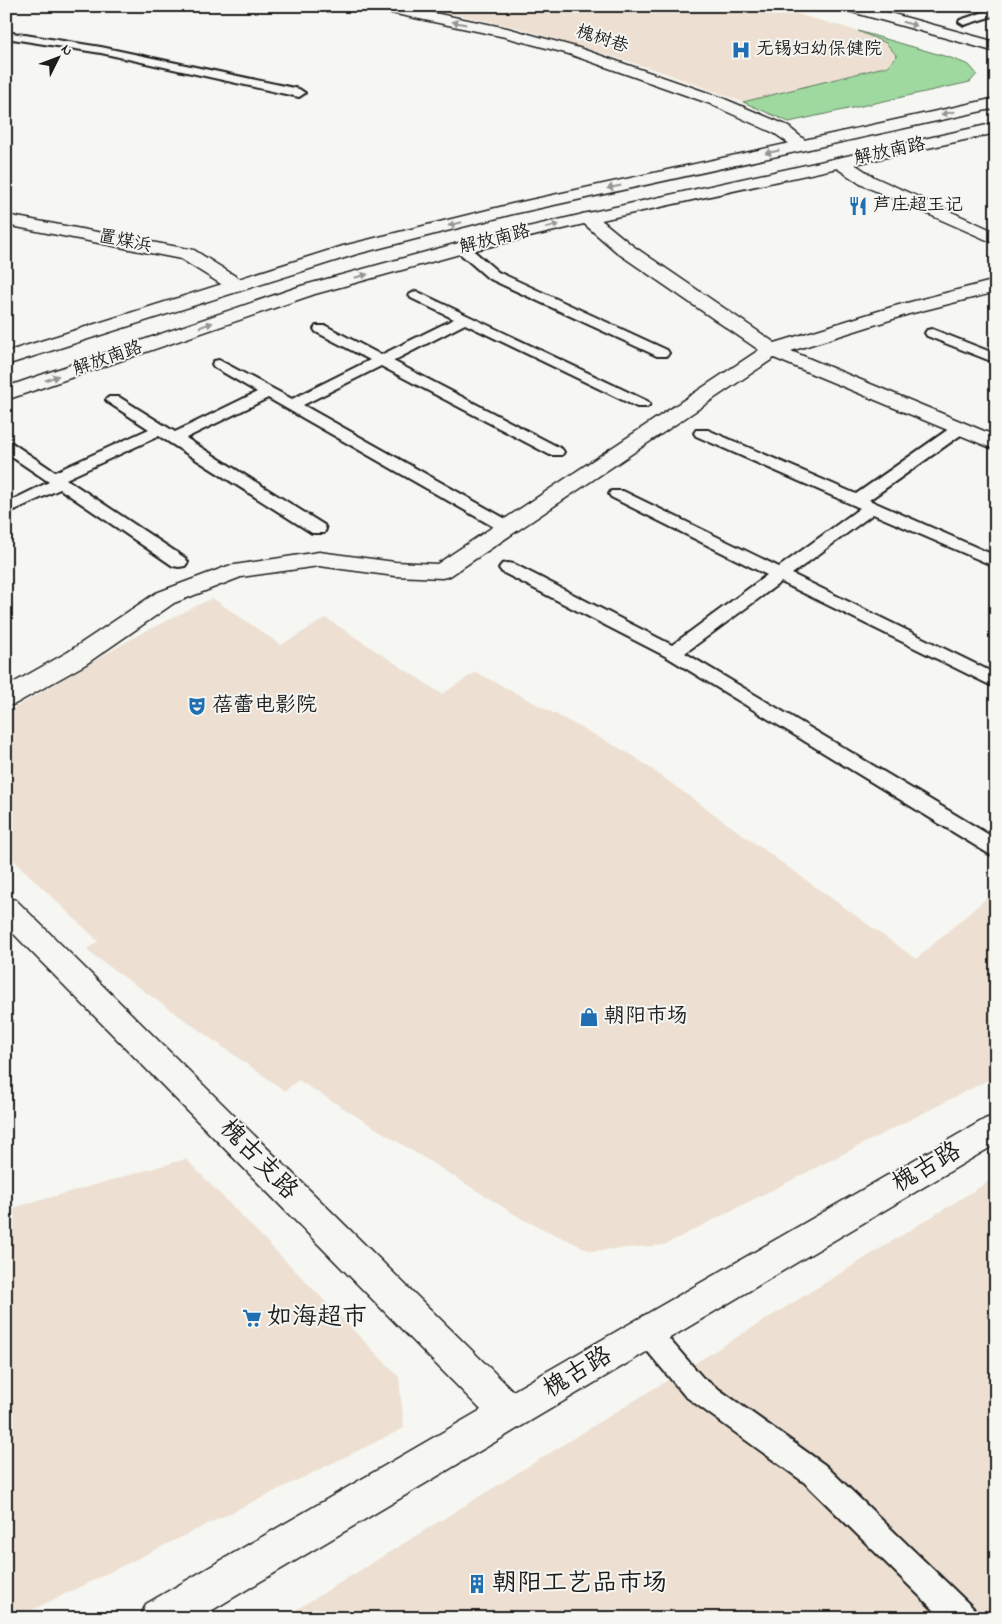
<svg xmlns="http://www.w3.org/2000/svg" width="1002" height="1624" font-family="'Indie Flower','LXGW WenKai TC',sans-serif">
  <rect width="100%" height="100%" fill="#f6f6f2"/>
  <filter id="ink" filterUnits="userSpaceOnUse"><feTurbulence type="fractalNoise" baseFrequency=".02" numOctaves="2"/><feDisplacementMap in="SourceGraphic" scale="10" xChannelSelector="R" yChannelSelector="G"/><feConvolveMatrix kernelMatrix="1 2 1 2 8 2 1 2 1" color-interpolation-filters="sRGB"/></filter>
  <g filter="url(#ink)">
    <g fill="#ede0d2">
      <path d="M415,6H768L858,31L886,43L897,56L889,66L743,102L662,72L519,28Z"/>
      <path d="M212,598L281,645L326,618L442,694L476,672L632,755L916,959L996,890V1076L664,1245L591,1251L524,1220L298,1080L285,1091L86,950L98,941L6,853V713L138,635Z"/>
      <path d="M186,1159L399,1377L404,1428L16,1618H6V1210Z"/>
      <path d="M996,1177V1618H283Z"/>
    </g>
    <path fill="#9fd99f" stroke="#5e7a5e" d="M858,31L951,58L969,65L977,74L970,82L789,122L743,102L888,66L897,56L886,43Z"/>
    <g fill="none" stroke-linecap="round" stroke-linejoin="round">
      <g stroke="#1c1c1c" stroke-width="4">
        <g id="lane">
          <path d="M996,8V15L964,25L959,22L960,20Z"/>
          <path d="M6,32L101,47L299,89L305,93L299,97L101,53L6,38Z"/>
          <path d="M462,244L467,245L498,272L667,350L669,353L667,356H657L488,278L457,251L455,248L457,245Z"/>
          <path d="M416,291L647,401L650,404L647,407H637L465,324L393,361L562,449L564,452L562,455H550L381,366L303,405L513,523L515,527L513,531H501L268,398L186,438L324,525L326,529L324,533H312L159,436L66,479L185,558L188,562L185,566L179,567L173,566L60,489L6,514V503L49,482L6,453V441L12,443L55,472L149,429L109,403L106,400L109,397H119L175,432L257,392L214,367L212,364L214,361L219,360L292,399L370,360L316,332L314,329L316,326H326L381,355L454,319L411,298L409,295Z"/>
          <path d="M932,329L996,354V363L927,336L925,333L927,330Z"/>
          <path d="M959,424L965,426L967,429L965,432L869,500L996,556V567L873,514L792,574L996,674V688L781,582L685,653L996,839V856L989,854L667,657L502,572L499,568L502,564L508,563L514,564L672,645L767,575L611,497L609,494L611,491H623L779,567L860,508L696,436L694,433L696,430H708L856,494L953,426Z"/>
          <path d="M647,1320L656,1324L703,1378L825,1465L973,1608L978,1618H942L805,1483L685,1396L638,1340L634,1332L638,1324Z"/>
        </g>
      </g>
      <g stroke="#1c1c1c" stroke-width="3">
        <g id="street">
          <path d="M370,6H400L507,28L579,48L720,97L786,125L811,145L809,149H797L774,133L708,103L569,54L505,37L377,10Z"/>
          <path d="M841,158L847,159L874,177L996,232V244L862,185L835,167L832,163L835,159Z"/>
          <path d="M588,213L594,214L633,246L775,343L895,306L996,280V292L909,314L791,351L996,436V450L774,358L450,576L442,578L395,576L319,566L241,577L174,603L86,664L15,704L6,706V687L68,652L156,593L228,566L319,552L395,562L437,564L759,350L619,254L582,222L579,218L582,214Z"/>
          <path d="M6,215L194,250L243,281L246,285L243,289L236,291L229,289L181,259L6,225Z"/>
          <path d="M6,897L16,900L513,1391L985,1119L996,1115V1144L199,1618H140L146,1604L481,1410L6,926Z"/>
        </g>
      </g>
      <g stroke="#1c1c1c" stroke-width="3">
        <g id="secondary">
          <path d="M839,6H864L996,42V52L841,9Z"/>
          <path d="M996,98V108L513,214L357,254L6,365V352L343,246L512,204Z"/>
          <path d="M996,123V133L588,223L467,252L315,294L6,400V387L301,286L455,244L588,213Z"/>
        </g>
      </g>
      <use href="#lane" fill="#f6f6f2" fill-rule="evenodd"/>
      <use href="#street" fill="#f6f6f2" fill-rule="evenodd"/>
      <use href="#secondary" fill="#f6f6f2" fill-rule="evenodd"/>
    </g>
    <defs><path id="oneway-solid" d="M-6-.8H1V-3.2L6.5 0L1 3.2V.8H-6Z" transform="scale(1.25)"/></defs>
    <g fill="#949492">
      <use href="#oneway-solid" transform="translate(459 23) rotate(-168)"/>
      <use href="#oneway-solid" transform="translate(910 24) rotate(15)"/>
      <use href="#oneway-solid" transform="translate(948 113) rotate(168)"/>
      <use href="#oneway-solid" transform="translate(772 152) rotate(168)"/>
      <use href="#oneway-solid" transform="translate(614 187) rotate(168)"/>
      <use href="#oneway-solid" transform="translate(455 224) rotate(166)"/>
      <use href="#oneway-solid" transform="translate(552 226) rotate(-13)"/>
      <use href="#oneway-solid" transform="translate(361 276) rotate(-15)"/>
      <use href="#oneway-solid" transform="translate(206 325) rotate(-19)"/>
      <use href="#oneway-solid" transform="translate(52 378) rotate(-19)"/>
    </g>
  </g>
  <defs>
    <g id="hospital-bare" transform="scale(1.5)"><path d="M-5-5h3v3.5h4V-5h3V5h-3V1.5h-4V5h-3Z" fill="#1f6fb2" stroke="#f6f6f2" stroke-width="2.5" paint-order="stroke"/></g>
    <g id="restaurant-bare" transform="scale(1.5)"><path d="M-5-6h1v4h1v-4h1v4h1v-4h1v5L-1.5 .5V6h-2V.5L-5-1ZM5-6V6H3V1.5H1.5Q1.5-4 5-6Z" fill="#1f6fb2" stroke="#f6f6f2" stroke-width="2.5" paint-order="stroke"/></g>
    <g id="theatre-bare" transform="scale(1.5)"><path d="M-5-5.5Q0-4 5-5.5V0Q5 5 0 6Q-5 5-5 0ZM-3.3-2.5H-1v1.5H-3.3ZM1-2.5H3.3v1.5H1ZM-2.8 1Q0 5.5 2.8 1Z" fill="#1f6fb2" stroke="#f6f6f2" stroke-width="2.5" paint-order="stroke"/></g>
    <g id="shop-bare" transform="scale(1.5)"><path d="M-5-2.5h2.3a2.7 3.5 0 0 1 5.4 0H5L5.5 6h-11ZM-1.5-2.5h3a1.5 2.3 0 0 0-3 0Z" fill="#1f6fb2" stroke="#f6f6f2" stroke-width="2.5" paint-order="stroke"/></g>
    <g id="supermarket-bare" transform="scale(1.5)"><path d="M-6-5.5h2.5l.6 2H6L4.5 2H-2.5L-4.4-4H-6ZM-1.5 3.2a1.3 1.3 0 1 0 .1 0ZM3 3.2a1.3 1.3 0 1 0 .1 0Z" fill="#1f6fb2" stroke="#f6f6f2" stroke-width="2.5" paint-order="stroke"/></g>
    <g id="building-bare" transform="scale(1.5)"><path d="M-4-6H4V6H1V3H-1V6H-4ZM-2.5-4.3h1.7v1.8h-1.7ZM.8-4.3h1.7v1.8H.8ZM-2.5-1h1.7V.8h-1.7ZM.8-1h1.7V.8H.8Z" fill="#1f6fb2" stroke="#f6f6f2" stroke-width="2.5" paint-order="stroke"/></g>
  </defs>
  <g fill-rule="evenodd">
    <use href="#hospital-bare" x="741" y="50"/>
    <use href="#restaurant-bare" x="858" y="206"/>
    <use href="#theatre-bare" x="197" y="706"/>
    <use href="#shop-bare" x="589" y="1017"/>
    <use href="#supermarket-bare" x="252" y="1318"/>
    <use href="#building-bare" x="477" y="1584"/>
  </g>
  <g text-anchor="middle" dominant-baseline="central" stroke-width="4" stroke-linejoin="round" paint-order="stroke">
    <g font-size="18" fill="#1c1c1c" stroke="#f6f6f2">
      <text transform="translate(602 40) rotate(18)">槐树巷</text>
      <text transform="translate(890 152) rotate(-12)">解放南路</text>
      <text transform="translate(495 240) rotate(-14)">解放南路</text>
      <text transform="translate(125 242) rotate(11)">置煤浜</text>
      <text transform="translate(108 359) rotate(-19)">解放南路</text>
    </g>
    <g font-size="18" fill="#1c1c1c" stroke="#f6f6f2" text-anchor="start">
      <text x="756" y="50">无锡妇幼保健院</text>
      <text x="873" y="206">芦庄超王记</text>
    </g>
    <g font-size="21" fill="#1c1c1c" stroke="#f6f6f2" text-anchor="start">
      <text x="212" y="706">蓓蕾电影院</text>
      <text x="604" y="1017">朝阳市场</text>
    </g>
    <g font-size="25" fill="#1c1c1c" stroke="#f6f6f2">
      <text transform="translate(258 1160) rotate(46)">槐古支路</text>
      <text transform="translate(927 1168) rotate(-30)">槐古路</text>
      <text transform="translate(578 1373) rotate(-31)">槐古路</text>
    </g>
    <g font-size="25" fill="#1c1c1c" stroke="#f6f6f2" text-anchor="start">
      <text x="267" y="1318">如海超市</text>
      <text x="492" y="1584">朝阳工艺品市场</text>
    </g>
  </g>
  <rect width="1002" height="1624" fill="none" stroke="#f6f6f2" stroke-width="25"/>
  <rect x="12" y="12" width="977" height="1599" fill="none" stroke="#1c1c1c" stroke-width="2" filter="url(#ink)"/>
  <g transform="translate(58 58) rotate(48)" stroke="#f6f6f2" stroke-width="4" paint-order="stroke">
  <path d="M0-4L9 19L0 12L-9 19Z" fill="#1c1c1c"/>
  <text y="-8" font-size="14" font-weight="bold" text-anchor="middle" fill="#1c1c1c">N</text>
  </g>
</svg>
